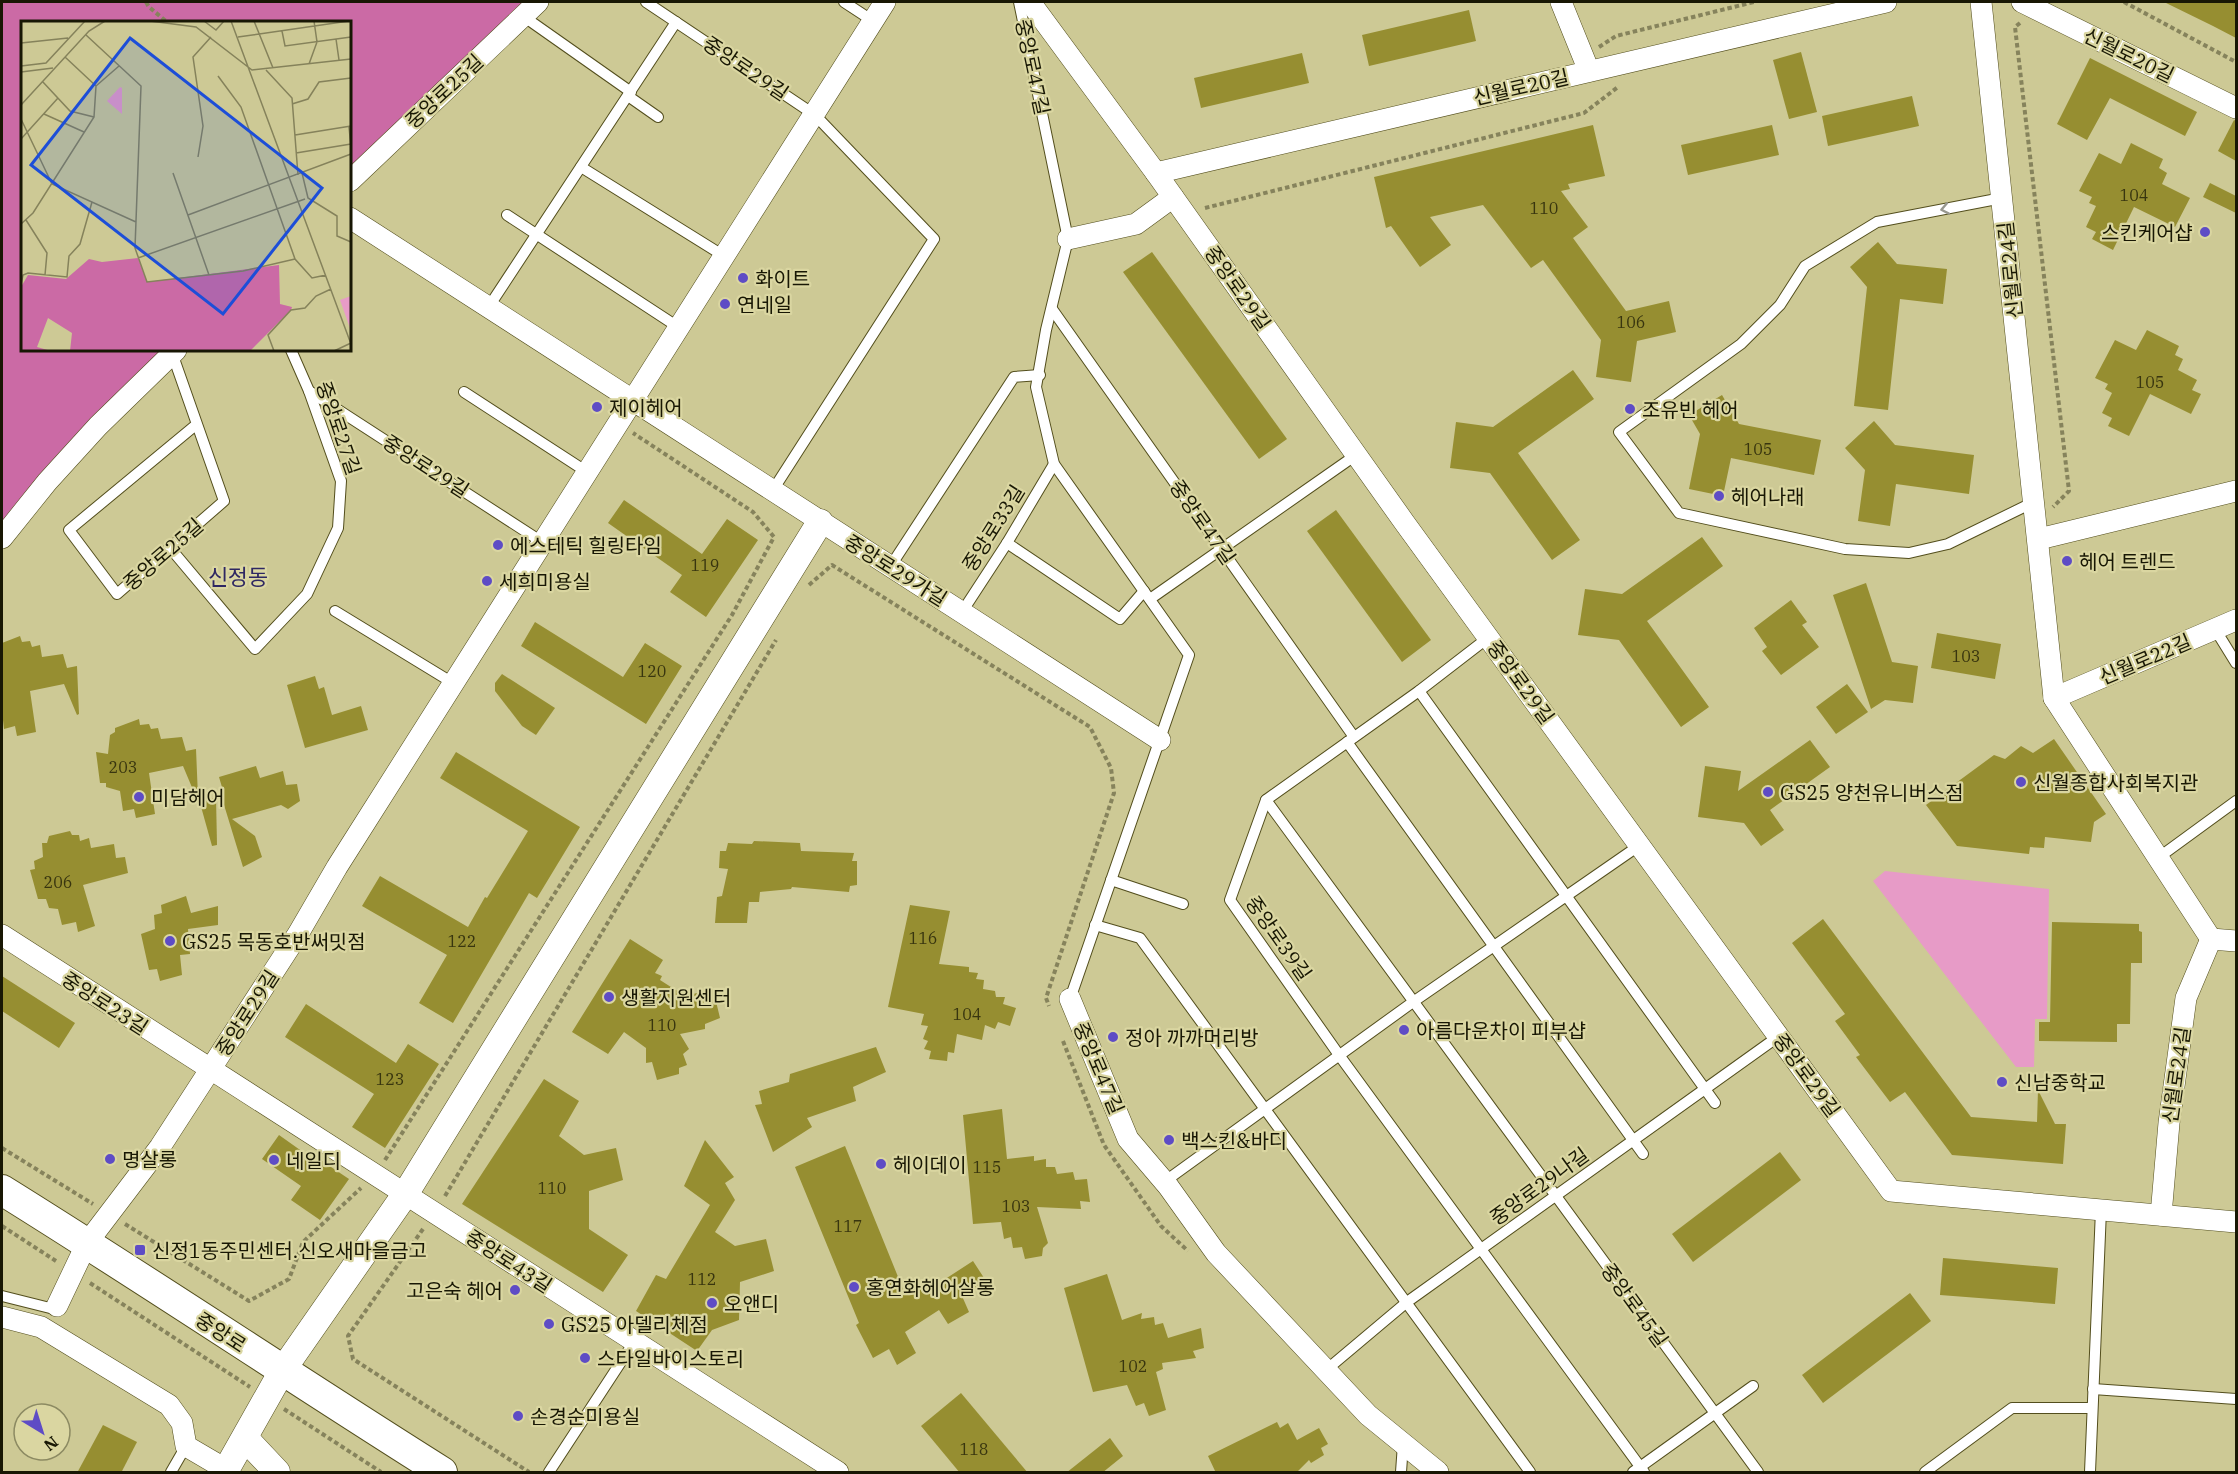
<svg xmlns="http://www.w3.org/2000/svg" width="2238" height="1474" font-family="'IBM Plex Serif','Noto Sans KR',serif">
  <rect width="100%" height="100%" fill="#cdc995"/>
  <path fill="#e79bc7" d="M1885,871L2049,889L2047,1019H2035L2034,1067H2016L1873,881Z"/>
  <path fill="#cb6aa5" d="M2,2H538L350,181V22H22V350H176L2,538Z"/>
  <g fill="#968e31">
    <path d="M2164,2H2236V38L2213,26Z"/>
    <path d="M1469,10L1476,41L1369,66L1362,35Z"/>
    <path d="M1801,52L1817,112L1789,119L1773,60Z"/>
    <path d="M1302,53L1309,83L1201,108L1194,78Z"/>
    <path d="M2090,58L2197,112L2185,136L2110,98L2087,140L2057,124Z"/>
    <path d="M1912,96L1919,126L1828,146L1822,116Z"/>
    <path d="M2234,120L2236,121V161L2218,151Z"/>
    <path d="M1593,125L1605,176L1568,184L1570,189L1561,191L1588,227L1573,238L1626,311L1669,301L1676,332L1637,341L1631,382L1596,377L1601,340L1543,260L1531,268L1483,205L1430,217L1451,245L1420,267L1391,226L1386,228L1374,177Z"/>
    <path d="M1772,125L1779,155L1688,175L1681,145Z"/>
    <path d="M2131,143L2163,159L2159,168L2167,173L2162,184L2190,198L2175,227L2134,207L2113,250L2092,239L2096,232L2086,227L2096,206L2089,203L2092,197L2079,191L2099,153L2121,164Z"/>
    <path d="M2210,183L2236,196V213L2203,197Z"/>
    <path d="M1878,242L1897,264L1947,269L1943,304L1900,299L1888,410L1854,406L1867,287L1850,267Z"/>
    <path d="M1152,252L1287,439L1259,459L1123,272Z"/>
    <path d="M2147,330L2179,346L2175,355L2183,359L2178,370L2197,380L2192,390L2201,394L2191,414L2150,394L2129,436L2108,426L2112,418L2102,413L2112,393L2105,389L2108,384L2095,378L2115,340L2136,350Z"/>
    <path d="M1573,370L1594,399L1518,453L1580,540L1552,560L1490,473L1450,468L1456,422L1493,427Z"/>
    <path d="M1722,395L1739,424L1821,440L1814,475L1731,458L1723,496L1689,489L1700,434L1689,415Z"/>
    <path d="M1874,421L1895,445L1974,455L1969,494L1896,484L1890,526L1858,521L1865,470L1845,448Z"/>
    <path d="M624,500L702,554L727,519L758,540L706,617L670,592L682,575L608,523Z"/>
    <path d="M1336,510L1431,640L1402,662L1307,531Z"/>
    <path d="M1702,537L1723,566L1647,621L1709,707L1681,727L1619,640L1578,635L1585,589L1622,594Z"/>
    <path d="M1866,583L1892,662L1918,666L1913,703L1885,700L1871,709L1833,595Z"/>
    <path d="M1791,600L1807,622L1802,625L1819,647L1781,675L1762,651L1767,647L1754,628Z"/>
    <path d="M535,622L623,677L645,643L682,666L646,724L521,646Z"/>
    <path d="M1937,633L2001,644L1995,679L1931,668Z"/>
    <path d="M20,636L22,642L30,641L32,647L40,645L42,657L63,654L67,668L77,666L79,714L77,715L64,684L30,691L36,732L17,736L15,726L4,729L2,711V643Z"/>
    <path d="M502,674L555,708L536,735L522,726L495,691V683Z"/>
    <path d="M315,676L319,689L324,687L332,715L361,706L368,730L305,748L287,685Z"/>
    <path d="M1847,684L1868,712L1836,734L1816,707Z"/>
    <path d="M139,719L140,725L149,724L151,729L158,728L161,739L182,737L186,751L196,749L198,797H196L183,766L149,773L155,814L136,818L134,809L123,811L120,791L106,787V783H100L96,752L108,754L110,735L115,732V728Z"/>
    <path d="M2054,739L2106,814L2094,822L2091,842L2045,837L2044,848L2030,847L2029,854L1957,846L1926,805L1994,755L2005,759L2021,746L2033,753Z"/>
    <path d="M1810,740L1830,767L1770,810L1784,830L1761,846L1744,823L1698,817L1705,766L1741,771L1738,791Z"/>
    <path d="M456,752L580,827L537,898L529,893L453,1023L419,1003L447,955L362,906L380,876L468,927L485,897L487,898L528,831L440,778Z"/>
    <path d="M256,766L260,778L283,771L286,785L297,784L300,801L288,809L281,805L232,819L255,836L262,857L243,867L221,795L224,794L219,777Z"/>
    <path d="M216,797L217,845L212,846L200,803Z"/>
    <path d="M70,831L72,835H79L80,841L89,838L91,848L114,844L116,858L125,857L128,873L83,885L95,926L78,932L76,922L62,925L58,909L49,908L46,899H38L30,870L35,869L34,861L43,857L42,843H47L49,836Z"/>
    <path d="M754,841L800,843L801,851L854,853L852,861H857V885L850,886L849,892L792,887L791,889L760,892L759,902H749L747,923H715L717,897L722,896L728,869L719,868L720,851H726L728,843L752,844Z"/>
    <path d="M186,896L191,913L218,906V925L188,929L190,954L180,955L182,975L160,981L157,969L149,970L141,934L155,929L154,915L162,913L161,905Z"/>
    <path d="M910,905L950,911L939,964L969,967V972L978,973L976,979L984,980L983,989L995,991L996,997H1005L1003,1004L1016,1008L1010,1026L998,1022L995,1029L985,1025L982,1040L957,1034L954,1053L948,1052L947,1061L929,1059L931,1051L924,1049L928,1041L923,1039L928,1026L921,1025L924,1014L888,1007Z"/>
    <path d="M1823,919L1971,1117L2037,1122L2038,1090L2055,1124H2066L2063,1164L1952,1155L1905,1092L1890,1102L1856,1057L1860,1055L1835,1021L1845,1014L1792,943Z"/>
    <path d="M2052,922L2139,924V931L2142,932V963H2131L2130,1024H2117V1042L2039,1041V1022H2050Z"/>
    <path d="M630,939L663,960L655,973L662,976L660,980L685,996L713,989L720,1018L705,1024V1029L680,1034L689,1049L683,1054L687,1065L679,1068V1074L657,1080L652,1062L646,1063V1048L624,1032L608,1054L572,1032Z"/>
    <path d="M2,976L75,1023L59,1048L2,1011Z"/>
    <path d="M306,1004L396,1063L408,1044L439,1064L385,1148L352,1127L374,1094L285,1037Z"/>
    <path d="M876,1047L886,1072L853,1087L856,1101L807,1118L812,1127L773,1152L755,1105L762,1104L759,1091L789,1082L790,1074Z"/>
    <path d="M544,1079L579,1101L559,1136L584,1155L616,1148L623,1180L589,1191V1229L628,1255L603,1292L462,1204Z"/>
    <path d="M1002,1109L1007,1159L1034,1156V1161L1046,1159V1167H1055L1057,1174L1073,1172L1075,1180L1087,1179L1090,1202L1080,1201L1081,1209L1037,1207L1048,1243L1043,1248L1042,1256L1025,1259L1022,1247L1013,1248L1011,1237L1004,1239L1001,1222L973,1224L963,1115Z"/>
    <path d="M279,1135L317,1162L319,1159L349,1179L320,1220L291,1200L301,1186L262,1159Z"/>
    <path d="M705,1140L734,1177L725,1183L735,1200L715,1232L735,1246L766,1239L774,1271L740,1282L739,1320L712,1330L697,1351L636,1311L656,1275L666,1279L710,1205L684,1186Z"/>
    <path d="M845,1146L905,1294L930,1279L936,1285L973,1261L986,1281L962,1296L969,1312L948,1324L939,1310L905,1332L916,1353L897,1365L889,1349L873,1358L856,1325L859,1323L795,1167Z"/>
    <path d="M1780,1152L1801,1180L1693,1262L1672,1234Z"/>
    <path d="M1943,1258L2058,1268L2055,1304L1940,1295Z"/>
    <path d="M1107,1274L1122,1320L1142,1313L1141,1319L1154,1317L1155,1325L1163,1323L1168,1338L1201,1328L1204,1348L1193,1351L1196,1358L1162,1363L1163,1369L1156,1372L1166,1410L1149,1416L1144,1403L1136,1406L1127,1385L1093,1392L1064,1288Z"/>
    <path d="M1910,1293L1931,1321L1823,1403L1802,1375Z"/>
    <path d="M961,1393L1028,1473H960L921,1426Z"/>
    <path d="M1277,1422L1280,1428L1288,1423L1297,1440L1319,1428L1328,1444L1321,1448L1324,1455L1311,1463L1309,1460L1296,1473H1216L1208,1456Z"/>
    <path d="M103,1425L137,1442L121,1473H77Z"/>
    <path d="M1110,1438L1123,1456L1102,1473H1066Z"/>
  </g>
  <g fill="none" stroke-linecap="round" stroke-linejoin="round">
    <g stroke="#534e1d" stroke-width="12">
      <g id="service">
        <path d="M646,2L815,115L934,239L773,490"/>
        <path d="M844,2L873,21"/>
        <path d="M1019,2L1068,239L1046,330L1036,387L1054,464L1189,655L1070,999"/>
        <path d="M523,16L631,92"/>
        <path d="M628,96L658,117"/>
        <path d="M581,167L724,256"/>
        <path d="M2002,198L1877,222L1805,266L1780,305L1741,344L1619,432L1679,513L1845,549L1909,553L1948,544L2034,502"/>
        <path d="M507,215L678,327"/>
        <path d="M488,308L676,22"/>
        <path d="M1052,309L1354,737"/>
        <path d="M172,353L224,501L117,594L69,530L197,424"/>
        <path d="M309,391L542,542"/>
        <path d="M464,392L587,472"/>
        <path d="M1007,543L1120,619L1144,591"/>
        <path d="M171,549L255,649L307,594L338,528L341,481L309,391L291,350"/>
        <path d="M890,567L1014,377L1040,375"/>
        <path d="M1150,599L1356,455"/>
        <path d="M335,611L453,683"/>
        <path d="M962,612L1007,543L1054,464"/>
        <path d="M2215,629L2236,663"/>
        <path d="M1489,637L1419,691L1266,800L1230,900L1339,1055L1644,1472"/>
        <path d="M1419,691L1715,1103"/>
        <path d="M1347,742L1643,1154"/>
        <path d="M1266,800L1758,1472"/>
        <path d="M2158,858L2236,801"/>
        <path d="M1111,880L1183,904"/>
        <path d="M1095,925L1140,938L1530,1472"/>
        <path d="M1164,1182L1413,1002L1640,845"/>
        <path d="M2,1296L54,1309"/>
        <path d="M1325,1371L1407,1302L1779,1036"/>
        <path d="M2093,1389L2236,1399"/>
        <path d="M171,1472L186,1446"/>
        <path d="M549,1472L634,1342"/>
        <path d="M1401,1472L1403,1444"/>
        <path d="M1633,1472L1753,1386"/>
        <path d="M1925,1472L2012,1408H2092"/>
        <path d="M2090,1472L2101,1210"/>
      </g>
    </g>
    <g stroke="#534e1d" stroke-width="22">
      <g id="minor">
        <path d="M1030,2L1156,173L1404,522L1891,1191L2236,1222"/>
        <path d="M1561,2L1589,71"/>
        <path d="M1981,2L2054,698L2211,939"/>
        <path d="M2022,2L2236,108"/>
        <path d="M1156,173L1886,2"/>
        <path d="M350,181L538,2"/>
        <path d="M350,218L1160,740"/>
        <path d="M1068,239L1136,224L1173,197"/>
        <path d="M2,538L47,482L98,426L176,350"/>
        <path d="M2039,539L2236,491"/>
        <path d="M2054,698L2236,620"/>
        <path d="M2,935L838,1472"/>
        <path d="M2211,939L2236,941"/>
        <path d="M1070,999L1128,1139L1168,1186L1216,1253L1368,1415L1438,1472"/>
        <path d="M2161,1215L2169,1123L2186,998L2211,939"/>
        <path d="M57,1306L87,1243L160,1147L298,934L337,867L885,2"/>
        <path d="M2,1317L41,1327L169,1405L182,1423L186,1446L227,1470"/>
      </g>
    </g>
    <g stroke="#534e1d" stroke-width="27">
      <g id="tertiary">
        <path d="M245,1438L277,1472"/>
        <path d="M225,1472L282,1371L406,1193L820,522"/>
      </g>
    </g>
    <g stroke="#534e1d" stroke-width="32">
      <path id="secondary" d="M2,1190C150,1282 294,1379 442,1472"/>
    </g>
    <g stroke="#86835c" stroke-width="4" stroke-dasharray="4.5 3" stroke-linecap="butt">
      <path d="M146,2L149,7L167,22"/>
      <path d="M2124,2L2236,62"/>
      <path d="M2020,23L2015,27L2069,491L2053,507"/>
      <path d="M1599,47L1616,36L1754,2"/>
      <path d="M1205,208L1584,113L1618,87"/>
      <path d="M809,585L832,565L1090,727L1111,768L1114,793L1046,998L1049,1006"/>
      <path d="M1063,1041L1104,1145L1161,1226L1188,1251"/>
      <path d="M2,1148L93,1204"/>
      <path d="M385,1160L732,615L774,537L753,512L633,433"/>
      <path d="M445,1196L776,640"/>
      <path d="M125,1224L249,1301L289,1279L303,1242L361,1188"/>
      <path d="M2,1226L56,1261"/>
      <path d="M423,1229L348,1336L353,1359L529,1472"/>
      <path d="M90,1283L250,1387"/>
      <path d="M284,1409L381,1472"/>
    </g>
    <use href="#service" stroke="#fff" stroke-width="10"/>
    <use href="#minor" stroke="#fff" stroke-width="21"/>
    <use href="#tertiary" stroke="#fff" stroke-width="26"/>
    <use href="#secondary" stroke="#fff" stroke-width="30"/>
  </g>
  <defs><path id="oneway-chevron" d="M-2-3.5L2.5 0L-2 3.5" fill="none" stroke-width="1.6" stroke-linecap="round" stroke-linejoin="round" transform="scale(1.5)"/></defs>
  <use stroke="#97978e" href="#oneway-chevron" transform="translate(1945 209) rotate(169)"/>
  <g fill="#5e4cc5" stroke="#dad6a1" stroke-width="2">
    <circle cx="2205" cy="232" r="6"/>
    <circle cx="743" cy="278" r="6"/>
    <circle cx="725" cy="304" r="6"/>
    <circle cx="597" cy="407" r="6"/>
    <circle cx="1630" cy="409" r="6"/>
    <circle cx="1719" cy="496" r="6"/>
    <circle cx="498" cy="545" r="6"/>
    <circle cx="2067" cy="561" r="6"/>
    <circle cx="487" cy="581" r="6"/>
    <circle cx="2021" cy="782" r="6"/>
    <circle cx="1768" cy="792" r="6"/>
    <circle cx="139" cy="797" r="6"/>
    <circle cx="170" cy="941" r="6"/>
    <circle cx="609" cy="997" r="6"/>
    <circle cx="1404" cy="1030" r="6"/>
    <circle cx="1113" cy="1037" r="6"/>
    <circle cx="2002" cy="1082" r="6"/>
    <circle cx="1169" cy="1140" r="6"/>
    <circle cx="110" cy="1159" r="6"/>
    <circle cx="274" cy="1160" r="6"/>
    <circle cx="881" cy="1164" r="6"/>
    <rect x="134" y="1244" width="12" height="12" rx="3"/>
    <circle cx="854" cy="1287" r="6"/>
    <circle cx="515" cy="1290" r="6"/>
    <circle cx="712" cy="1303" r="6"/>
    <circle cx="549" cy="1324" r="6"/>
    <circle cx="585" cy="1358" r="6"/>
    <circle cx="518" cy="1416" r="6"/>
  </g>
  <g text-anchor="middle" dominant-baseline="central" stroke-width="4.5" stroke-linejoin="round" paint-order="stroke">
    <g font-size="16" fill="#38350f">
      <text x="2134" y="195">104</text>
      <text x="1544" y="208">110</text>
      <text x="1631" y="322">106</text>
      <text x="2150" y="382">105</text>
      <text x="1758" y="449">105</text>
      <text x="705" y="565">119</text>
      <text x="1966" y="656">103</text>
      <text x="652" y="671">120</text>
      <text x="123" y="767">203</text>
      <text x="58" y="882">206</text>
      <text x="923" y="938">116</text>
      <text x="462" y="941">122</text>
      <text x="967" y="1014">104</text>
      <text x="662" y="1025">110</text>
      <text x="390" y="1079">123</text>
      <text x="987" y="1167">115</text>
      <text x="552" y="1188">110</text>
      <text x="1016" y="1206">103</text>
      <text x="848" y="1226">117</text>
      <text x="702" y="1279">112</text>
      <text x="1133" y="1366">102</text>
      <text x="974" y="1449">118</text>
    </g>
    <g font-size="20" fill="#181704" stroke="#dad6a1">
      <text transform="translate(2129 55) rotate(26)">신월로20길</text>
      <text transform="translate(1033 67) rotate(78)">중앙로47길</text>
      <text transform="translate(746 68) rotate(34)">중앙로29길</text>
      <text transform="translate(1521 87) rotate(-13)">신월로20길</text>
      <text transform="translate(444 91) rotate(-43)">중앙로25길</text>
      <text transform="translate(2010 270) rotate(-96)">신월로24길</text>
      <text transform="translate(1238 288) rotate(55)">중앙로29길</text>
      <text transform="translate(339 428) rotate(71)">중앙로27길</text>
      <text transform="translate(426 466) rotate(33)">중앙로29길</text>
      <text transform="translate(1203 522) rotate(55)">중앙로47길</text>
      <text transform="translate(993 528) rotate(-58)">중앙로33길</text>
      <text transform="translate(163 554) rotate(-41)">중앙로25길</text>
      <text transform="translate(896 570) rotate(32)">중앙로29가길</text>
      <text transform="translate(2145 659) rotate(-23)">신월로22길</text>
      <text transform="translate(1521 682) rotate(54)">중앙로29길</text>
      <text transform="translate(1279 938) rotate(55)">중앙로39길</text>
      <text transform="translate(105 1003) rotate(33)">중앙로23길</text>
      <text transform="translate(247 1013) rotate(-57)">중앙로29길</text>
      <text transform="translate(1099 1068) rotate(67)">중앙로47길</text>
      <text transform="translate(1807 1075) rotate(54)">중앙로29길</text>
      <text transform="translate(2176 1075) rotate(-82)">신월로24길</text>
      <text transform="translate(1539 1186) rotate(-36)">중앙로29나길</text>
      <text transform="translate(509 1261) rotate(33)">중앙로43길</text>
      <text transform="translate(1635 1305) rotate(54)">중앙로45길</text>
      <text transform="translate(221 1332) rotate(33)">중앙로</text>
    </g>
    <g font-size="20" fill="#181704" stroke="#dad6a1" text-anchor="start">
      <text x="2193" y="232" text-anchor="end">스킨케어샵</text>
      <text x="755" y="278">화이트</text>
      <text x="737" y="304">연네일</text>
      <text x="609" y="407">제이헤어</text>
      <text x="1642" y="409">조유빈 헤어</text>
      <text x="1731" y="496">헤어나래</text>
      <text x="510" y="545">에스테틱 힐링타임</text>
      <text x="2079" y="561">헤어 트렌드</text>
      <text x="499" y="581">세희미용실</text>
      <text x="2033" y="782">신월종합사회복지관</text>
      <text x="1780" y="792">GS25 양천유니버스점</text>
      <text x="151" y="797">미담헤어</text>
      <text x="182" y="941">GS25 목동호반써밋점</text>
      <text x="621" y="997">생활지원센터</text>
      <text x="1416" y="1030">아름다운차이 피부샵</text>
      <text x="1125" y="1037">정아 까까머리방</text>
      <text x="2014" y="1082">신남중학교</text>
      <text x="1181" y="1140">백스킨&amp;바디</text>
      <text x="122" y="1159">명살롱</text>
      <text x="286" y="1160">네일디</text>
      <text x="893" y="1164">헤이데이</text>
      <text x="152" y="1250">신정1동주민센터.신오새마을금고</text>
      <text x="866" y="1287">홍연화헤어살롱</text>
      <text x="503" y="1290" text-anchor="end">고은숙 헤어</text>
      <text x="724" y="1303">오앤디</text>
      <text x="561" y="1324">GS25 아델리체점</text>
      <text x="597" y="1358">스타일바이스토리</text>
      <text x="530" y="1416">손경순미용실</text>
    </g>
    <g font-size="22" fill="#2e2762" stroke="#dad6a1">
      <text x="238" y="576">신정동</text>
    </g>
  </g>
  <g transform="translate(21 21)">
    <rect width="330" height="330" fill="#cdc995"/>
    <path d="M99,66L101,67V93L86,80ZM330,275V310L319,279Z" fill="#e79bc7"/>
    <path d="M117,237L126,261L258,244L259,283L271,286L270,289L229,330H49L51,312L27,297L16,326L30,330H0V266L7,254L45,258L68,238L81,241Z" fill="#cb6aa5"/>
    <path fill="none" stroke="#85825b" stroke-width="1.5" d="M129,0L175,6L231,49L330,38M183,0L195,9L203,0M210,0L330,323M233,0L252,47M261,10L264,25L330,16M65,14L120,65L114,227L126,261L222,250L274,238M217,16L328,0M315,18L318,39M0,22L47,17M44,36L75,65M288,43L296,21L293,0M0,45L25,42L64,0M245,49L271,77L277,154M0,51L32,47M197,55L220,86L274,238L291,257L305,254M21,60L49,90L73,96M75,65L98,45M271,83L287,78L298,61L330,57M0,84L68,10L84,0M23,93L63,111M0,98L31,163L115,201M328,106L330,126M274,114L330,105M0,118L37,77M275,132L330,123M177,136L182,105L172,36L190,16M152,152L188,254M281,152L287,177L316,195V215L330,221M167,194L330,133M5,199L26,232L24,254M0,203L12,192L73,96L75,65M117,237L284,178M0,263L2,254L7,252L46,256L48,235L59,223L71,181M253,330L247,314L270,289L284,287L295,275L310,268M313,330L330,322"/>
    <path fill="#1d4ed8" fill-opacity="0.15" stroke="#1d4ed8" stroke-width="3" d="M109,17L301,167L202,293L10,144Z"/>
    <rect width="330" height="330" fill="none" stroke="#181704" stroke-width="3"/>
  </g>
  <rect width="2238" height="1474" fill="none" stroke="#181704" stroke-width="6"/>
  <g transform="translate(42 1432) rotate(142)"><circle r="28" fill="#dad6a1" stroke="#8c8a62" stroke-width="1.5"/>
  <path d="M0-4.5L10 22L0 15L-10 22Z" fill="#5e4cc5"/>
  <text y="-9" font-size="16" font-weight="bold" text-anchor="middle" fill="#181704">N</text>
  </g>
</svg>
